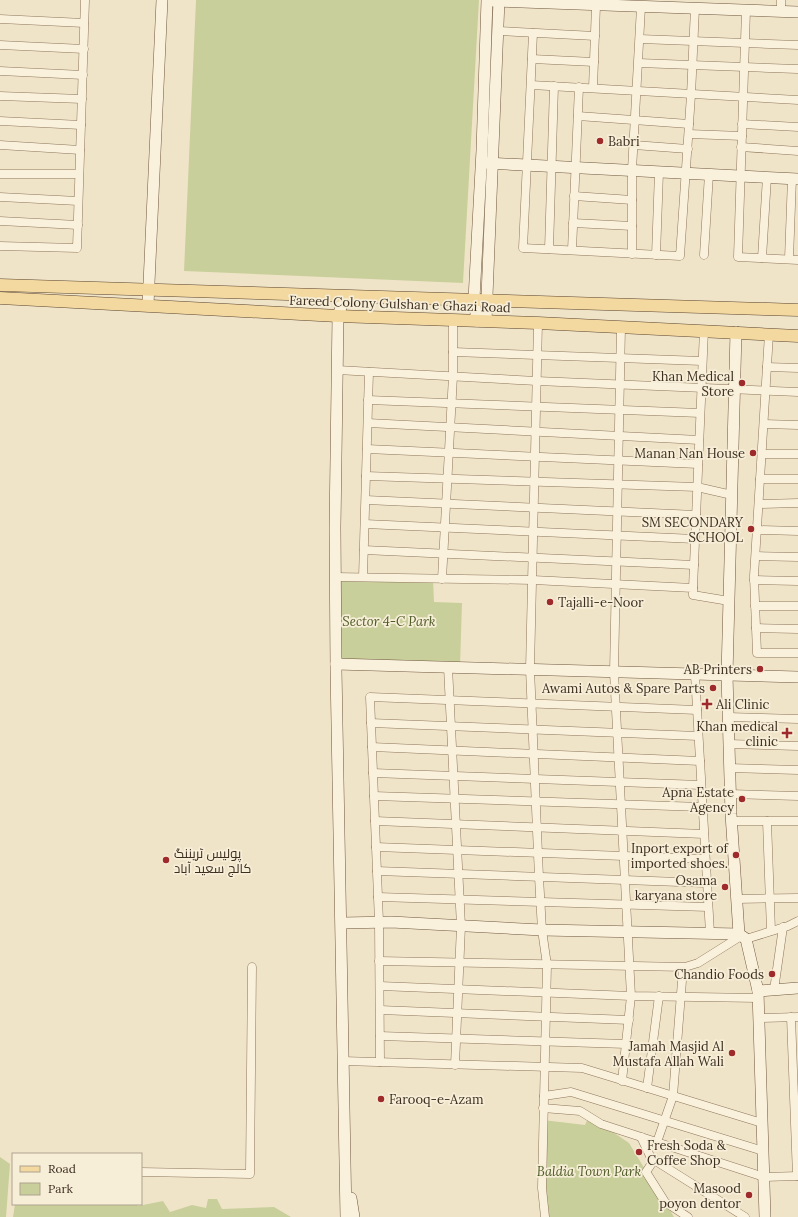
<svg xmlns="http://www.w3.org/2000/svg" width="798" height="1217" font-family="Lora,Cairo,serif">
  <rect width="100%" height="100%" fill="#f0e4c8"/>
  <g fill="#c9cf9b">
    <path d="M196,0H479L463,283L184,271Z"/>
    <path d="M335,577L433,578L434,602L462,603L460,667L336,664Z"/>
    <path d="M589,1116L629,1143L674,1217H545L543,1120L585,1125Z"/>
    <path d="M0,1157L10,1164L6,1217H0Z"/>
    <path d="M208,1199H217L222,1209L274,1207L291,1217H13L15,1204H137L138,1206L163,1201L170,1212L192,1205L206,1208Z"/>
  </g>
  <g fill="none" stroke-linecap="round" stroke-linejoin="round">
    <g stroke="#8d765c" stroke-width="9">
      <g id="street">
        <path d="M746,10L738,257L798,260"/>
        <path d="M781,11V0"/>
        <path d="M0,19L84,23"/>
        <path d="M498,31L595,36"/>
        <path d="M533,33L523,248L680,256L691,95L695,8"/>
        <path d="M640,39L798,45"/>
        <path d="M0,45L84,49"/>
        <path d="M532,59L594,62"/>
        <path d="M639,63L797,69"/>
        <path d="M0,71L83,75"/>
        <path d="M531,85L798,100"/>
        <path d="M593,88L596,5"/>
        <path d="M0,96L82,99"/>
        <path d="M578,116L689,124"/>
        <path d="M0,121L81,125"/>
        <path d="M742,124L798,127"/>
        <path d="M689,134L742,136"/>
        <path d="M0,145L80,150"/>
        <path d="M634,145L688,149"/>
        <path d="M741,147L798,151"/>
        <path d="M0,174H79"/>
        <path d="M574,196L632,200"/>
        <path d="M0,197L78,201"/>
        <path d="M0,221L78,225"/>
        <path d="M573,223L632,226"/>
        <path d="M0,246L77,248L85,0"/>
        <path d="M549,249L554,86"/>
        <path d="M572,250L579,87"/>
        <path d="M632,254V170L641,7"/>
        <path d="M656,255L659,172"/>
        <path d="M704,255L709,174"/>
        <path d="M762,258L767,177"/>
        <path d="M789,259L792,178"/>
        <path d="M538,323L530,669L539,877L542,930L547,965L542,1188L545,1217"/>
        <path d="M621,327L614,672L631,996L622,1081"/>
        <path d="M769,334L754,576L757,653H798"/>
        <path d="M453,352L702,361"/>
        <path d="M767,367L798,368"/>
        <path d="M337,370L537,381L798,392"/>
        <path d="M368,400L700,413"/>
        <path d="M368,423L699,440"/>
        <path d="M764,424L798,425"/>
        <path d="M367,449L698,464"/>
        <path d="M762,454H798"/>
        <path d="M366,476L697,487L732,495"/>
        <path d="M760,479H798"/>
        <path d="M366,500L696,515"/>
        <path d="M759,504L798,503"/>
        <path d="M365,524L695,539"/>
        <path d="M757,530L798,531"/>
        <path d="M364,550L694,565"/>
        <path d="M756,556L798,557"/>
        <path d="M335,577L533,580L693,588V595L729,601"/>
        <path d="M363,577L369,372"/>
        <path d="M442,579L453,376V320"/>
        <path d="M754,580L798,581"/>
        <path d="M693,588L704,330"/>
        <path d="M755,606H798"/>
        <path d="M756,628L798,629"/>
        <path d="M448,667L461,926L455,1065"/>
        <path d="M695,674L710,933"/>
        <path d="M728,717L798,719"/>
        <path d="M371,723L698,736"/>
        <path d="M729,744L798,746"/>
        <path d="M372,747L700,761"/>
        <path d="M729,768L798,770"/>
        <path d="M373,773L701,785"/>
        <path d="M730,794L798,796"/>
        <path d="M374,796L702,807"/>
        <path d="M375,821L704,834"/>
        <path d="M731,821H798"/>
        <path d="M767,821L771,931"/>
        <path d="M376,847L705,859"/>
        <path d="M377,871L707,883"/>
        <path d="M378,897L708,907"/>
        <path d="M736,899L798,898"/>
        <path d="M746,939L788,926L798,921"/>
        <path d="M379,961L685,967L698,963L741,936"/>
        <path d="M380,986L631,996L758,998"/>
        <path d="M774,990L783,927"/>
        <path d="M380,1010L629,1020"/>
        <path d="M791,1017L797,1176"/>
        <path d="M759,1018L798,1017"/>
        <path d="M380,1036L626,1044"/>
        <path d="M343,1061L582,1068L762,1123"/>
        <path d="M380,1062L379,922L370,697L697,710"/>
        <path d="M647,1088L659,996"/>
        <path d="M544,1096L571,1092L763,1151"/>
        <path d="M543,1108L580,1111L601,1124L764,1177L798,1176"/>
        <path d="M641,1137L651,1158L745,1217"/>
        <path d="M657,1142L673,1096L683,968"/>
        <path d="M654,1160L646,1172L665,1202L688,1217"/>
        <path d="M141,1172L250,1174L252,967"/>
      </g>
    </g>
    <g stroke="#6f573f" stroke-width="12">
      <g id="secondary">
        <path d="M493,1L798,12"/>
        <path d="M486,163L798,179"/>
        <path d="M345,296L338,316L335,528L336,669L346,1217"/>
        <path d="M148,305L162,0"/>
        <path d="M477,321L474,299L482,150L487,0"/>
        <path d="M486,321L499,0"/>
        <path d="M736,332L727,675L731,814L739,934L746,939L758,991L765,1217"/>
        <path d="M336,664L798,677"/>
        <path d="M342,923L391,922L542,930L739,934"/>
        <path d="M758,991L798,988"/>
        <path d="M351,1198L354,1217"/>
      </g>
    </g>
    <g stroke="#5b4430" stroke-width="13">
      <g id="primary">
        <path d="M0,285L798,310"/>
        <path d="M0,298L338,316L538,323L798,336"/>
      </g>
    </g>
    <use href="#street" stroke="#faf1dc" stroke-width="8"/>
    <use href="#secondary" stroke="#faf1dc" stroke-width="11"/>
    <use href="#primary" stroke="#f3d9a0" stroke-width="12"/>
  </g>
  <g fill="#9e2a2b" stroke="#f7eed8" stroke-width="1.5">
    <circle cx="600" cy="141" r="4"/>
    <circle cx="742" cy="383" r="4"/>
    <circle cx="753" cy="453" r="4"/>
    <circle cx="751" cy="529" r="4"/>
    <circle cx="550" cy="602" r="4"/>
    <circle cx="760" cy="669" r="4"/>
    <circle cx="713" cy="688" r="4"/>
    <path d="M705 698h4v4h4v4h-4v4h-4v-4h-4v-4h4z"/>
    <path d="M785 727h4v4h4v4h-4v4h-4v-4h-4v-4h4z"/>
    <circle cx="742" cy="799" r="4"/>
    <circle cx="736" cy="855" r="4"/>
    <circle cx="166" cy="860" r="4"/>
    <circle cx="725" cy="887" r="4"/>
    <circle cx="772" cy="974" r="4"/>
    <circle cx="732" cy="1053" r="4"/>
    <circle cx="381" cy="1099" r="4"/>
    <circle cx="639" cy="1152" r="4"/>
    <circle cx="749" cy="1195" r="4"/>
  </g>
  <g text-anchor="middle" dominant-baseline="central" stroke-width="3.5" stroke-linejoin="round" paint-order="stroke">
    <g font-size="13" fill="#3d2e20" stroke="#f7eed8" text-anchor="end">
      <text x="608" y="141" text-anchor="start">Babri</text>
      <text x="734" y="376">Khan Medical<tspan x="734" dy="15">Store</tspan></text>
      <text x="745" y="453">Manan Nan House</text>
      <text x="743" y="522">SM SECONDARY<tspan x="743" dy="15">SCHOOL</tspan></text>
      <text x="558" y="602" text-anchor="start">Tajalli-e-Noor</text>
      <text x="752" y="669">AB Printers</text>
      <text x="705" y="688">Awami Autos &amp; Spare Parts</text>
      <text x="716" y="704" text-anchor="start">Ali Clinic</text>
      <text x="778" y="726">Khan medical<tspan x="778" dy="15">clinic</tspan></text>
      <text x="734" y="792">Apna Estate<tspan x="734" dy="15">Agency</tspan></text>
      <text x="728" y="848">Inport export of<tspan x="728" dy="15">imported shoes.</tspan></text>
      <text x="174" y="853" text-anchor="start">پولیس ٹریننگ<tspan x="174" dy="15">کالج سعید آباد</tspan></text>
      <text x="717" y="880">Osama<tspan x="717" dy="15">karyana store</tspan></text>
      <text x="764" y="974">Chandio Foods</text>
      <text x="724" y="1046">Jamah Masjid Al<tspan x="724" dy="15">Mustafa Allah Wali</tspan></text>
      <text x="389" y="1099" text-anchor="start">Farooq-e-Azam</text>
      <text x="647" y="1145" text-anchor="start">Fresh Soda &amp;<tspan x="647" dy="15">Coffee Shop</tspan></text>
      <text x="741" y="1188">Masood<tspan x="741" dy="15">poyon dentor</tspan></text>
    </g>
    <g font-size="13" fill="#3d2e20" stroke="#f7eed8">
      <text transform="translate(400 304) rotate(2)">Fareed Colony Gulshan e Ghazi Road</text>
    </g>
    <g font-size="13" font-style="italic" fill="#4d5a26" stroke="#f7eed8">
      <text x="389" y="621">Sector 4-C Park</text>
      <text x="589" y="1171">Baldia Town Park</text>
    </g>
  </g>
  <rect x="12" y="1153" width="130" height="52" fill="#f7eed8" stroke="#ada18e"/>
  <rect x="20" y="1166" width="20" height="6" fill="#f3d9a0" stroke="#ada18e"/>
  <text x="48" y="1173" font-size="12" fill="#3d2e20">Road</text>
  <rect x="20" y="1183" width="20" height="12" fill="#c9cf9b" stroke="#ada18e"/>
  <text x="48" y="1193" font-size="12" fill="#3d2e20">Park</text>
</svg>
